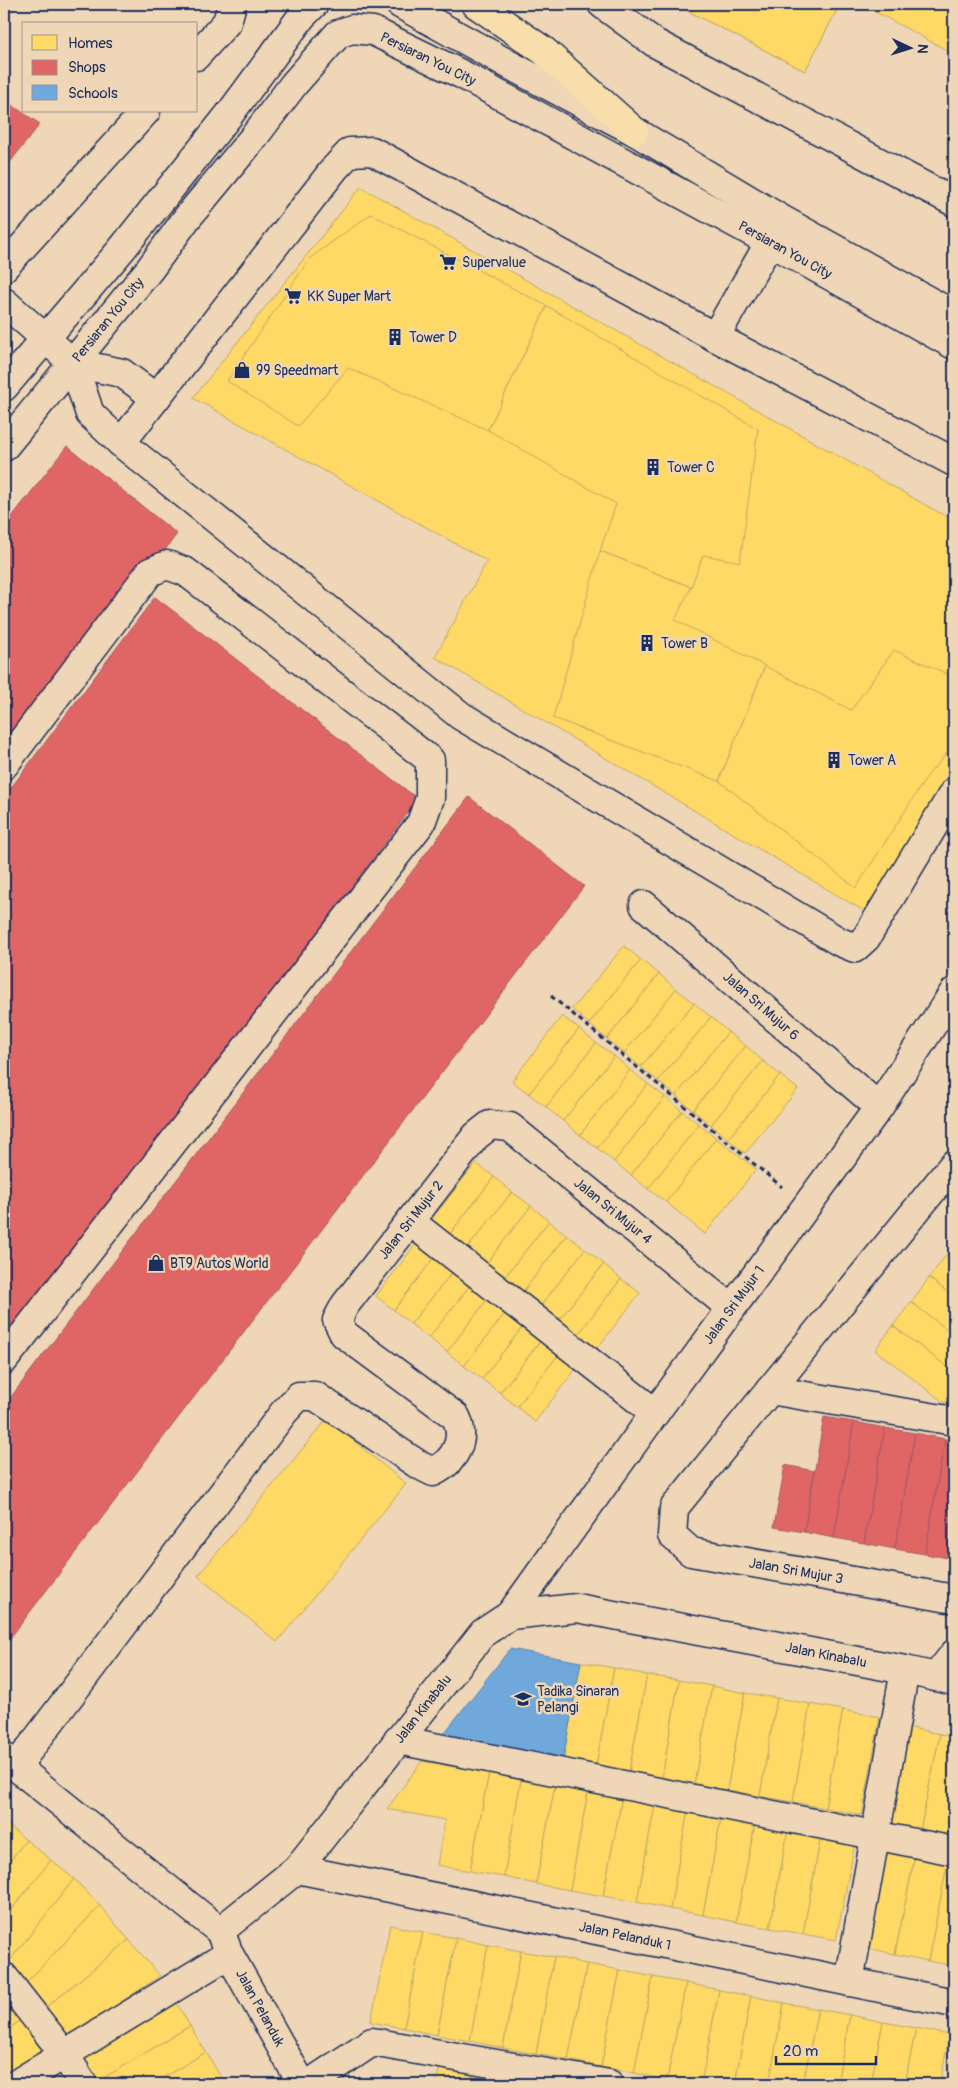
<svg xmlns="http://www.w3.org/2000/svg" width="958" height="2088" font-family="Pangolin,sans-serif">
  <rect width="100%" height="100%" fill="#eed6b6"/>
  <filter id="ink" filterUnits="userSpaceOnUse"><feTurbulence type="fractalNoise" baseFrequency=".02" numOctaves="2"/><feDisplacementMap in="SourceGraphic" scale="10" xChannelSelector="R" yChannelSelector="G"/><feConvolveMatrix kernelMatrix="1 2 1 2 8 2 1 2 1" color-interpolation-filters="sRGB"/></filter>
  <g filter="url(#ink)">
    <g fill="#ffd966" stroke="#bba664">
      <path d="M674,4H840L805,71Z"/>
      <path d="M674,4H840L805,71Z"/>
      <path d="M861,4H954V54Z"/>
      <path d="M361,187L954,521V769L864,911L435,657L487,561L193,398Z"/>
      <path d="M371,214L547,306L488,430L348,368L298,426L227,381L310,258Z"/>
      <path d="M547,306L758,429L740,562L703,555L691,587L600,551L616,504L488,430Z"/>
      <path d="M600,551L691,587L675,620L765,666L719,781L553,718Z"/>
      <path d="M894,650L954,677V745L928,775L856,888L719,781L765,666L851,710Z"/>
      <path d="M624,946L641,960L589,1024L572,1009Z"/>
      <path d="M641,960L659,974L607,1039L589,1024Z"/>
      <path d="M659,974L676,989L624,1053L607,1039Z"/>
      <path d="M676,989L694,1003L641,1067L624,1053Z"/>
      <path d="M694,1003L711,1017L658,1081L641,1067Z"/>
      <path d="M562,1016L579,1029L529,1094L512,1081Z"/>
      <path d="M711,1017L728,1032L676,1096L658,1081Z"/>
      <path d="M579,1029L596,1043L546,1107L529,1094Z"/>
      <path d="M728,1032L746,1046L693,1110L676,1096Z"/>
      <path d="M596,1043L614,1056L563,1121L546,1107Z"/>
      <path d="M746,1046L763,1061L711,1125L693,1110Z"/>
      <path d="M614,1056L630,1070L580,1135L563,1121Z"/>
      <path d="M763,1061L780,1075L728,1139L711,1125Z"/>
      <path d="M630,1070L648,1084L597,1148L580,1135Z"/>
      <path d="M780,1075L798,1089L745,1153L728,1139Z"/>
      <path d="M648,1084L665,1097L614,1162L597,1148Z"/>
      <path d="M665,1097L682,1111L631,1175L614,1162Z"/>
      <path d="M682,1111L699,1124L648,1189L631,1175Z"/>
      <path d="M699,1124L716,1138L666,1202L648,1189Z"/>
      <path d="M716,1138L756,1169L705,1234L666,1202Z"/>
      <path d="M476,1163L494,1177L445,1240L427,1225Z"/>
      <path d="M494,1177L512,1192L463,1254L445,1240Z"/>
      <path d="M512,1192L531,1206L482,1269L463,1254Z"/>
      <path d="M531,1206L549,1221L500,1283L482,1269Z"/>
      <path d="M549,1221L567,1235L518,1298L500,1283Z"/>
      <path d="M567,1235L585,1249L536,1312L518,1298Z"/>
      <path d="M422,1236L440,1250L394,1310L376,1296Z"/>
      <path d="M954,1245V1260L947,1254Z"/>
      <path d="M585,1249L604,1264L554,1326L536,1312Z"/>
      <path d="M440,1250L458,1265L411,1324L394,1310Z"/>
      <path d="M947,1254L954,1260V1297L929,1278Z"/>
      <path d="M604,1264L621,1279L573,1341L554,1326Z"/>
      <path d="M458,1265L475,1279L429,1338L411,1324Z"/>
      <path d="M929,1278L954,1297V1335L911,1302Z"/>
      <path d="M475,1279L493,1292L447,1352L429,1338Z"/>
      <path d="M621,1279L640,1293L591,1356L573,1341Z"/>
      <path d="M493,1292L511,1306L464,1366L447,1352Z"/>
      <path d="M911,1302L954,1335V1372L893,1326Z"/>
      <path d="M511,1306L528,1320L482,1379L464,1366Z"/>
      <path d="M528,1320L546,1334L500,1393L482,1379Z"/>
      <path d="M893,1326L954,1372V1391L945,1403L875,1350Z"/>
      <path d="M546,1334L564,1348L517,1407L500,1393Z"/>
      <path d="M564,1348L581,1362L535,1422L517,1407Z"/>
      <path d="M327,1419L406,1484L277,1642L198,1576Z"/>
      <path d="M581,1662L614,1668L596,1766L563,1760Z"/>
      <path d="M614,1668L647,1675L629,1772L596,1766Z"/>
      <path d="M647,1675L679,1680L662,1778L629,1772Z"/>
      <path d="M679,1680L712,1686L694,1784L662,1778Z"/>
      <path d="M712,1686L745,1693L727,1790L694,1784Z"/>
      <path d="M745,1693L777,1698L760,1796L727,1790Z"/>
      <path d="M777,1698L810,1704L793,1802L760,1796Z"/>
      <path d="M810,1704L843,1710L825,1808L793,1802Z"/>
      <path d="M843,1710L880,1717L862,1815L825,1808Z"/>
      <path d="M907,1727L940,1734L920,1831L888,1825Z"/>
      <path d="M940,1734L954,1737L953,1838L920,1831Z"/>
      <path d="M422,1761L489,1773L470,1871L437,1865L445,1820L387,1809Z"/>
      <path d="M489,1773L521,1780L504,1877L470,1871Z"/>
      <path d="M521,1780L555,1786L536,1884L504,1877Z"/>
      <path d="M555,1786L588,1792L570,1890L536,1884Z"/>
      <path d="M588,1792L622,1798L603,1896L570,1890Z"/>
      <path d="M622,1798L655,1805L637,1902L603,1896Z"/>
      <path d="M655,1805L688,1811L670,1909L637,1902Z"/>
      <path d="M688,1811L721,1818L703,1915L670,1909Z"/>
      <path d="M721,1818L755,1824L736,1922L703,1915Z"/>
      <path d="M4,1822L26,1840L4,1869Z"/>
      <path d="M755,1824L788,1830L770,1928L736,1922Z"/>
      <path d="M788,1830L821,1836L803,1934L770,1928Z"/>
      <path d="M821,1836L855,1843L836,1940L803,1934Z"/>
      <path d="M26,1840L51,1860L4,1919V1869Z"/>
      <path d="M882,1848L915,1855L895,1954L862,1947Z"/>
      <path d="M915,1855L948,1861L928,1961L895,1954Z"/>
      <path d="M51,1860L74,1879L7,1964L4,1962V1919Z"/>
      <path d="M948,1861L954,1862V1966L928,1961Z"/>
      <path d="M74,1879L100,1906L24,1985L7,1964Z"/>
      <path d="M100,1906L129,1940L45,2008L24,1985Z"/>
      <path d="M390,1925L423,1932L404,2028L371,2022Z"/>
      <path d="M423,1932L456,1938L437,2035L404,2028Z"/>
      <path d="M456,1938L488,1945L470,2041L437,2035Z"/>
      <path d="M129,1940L160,1976L70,2037L45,2008Z"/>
      <path d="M488,1945L521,1951L503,2048L470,2041Z"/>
      <path d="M521,1951L554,1957L536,2054L503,2048Z"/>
      <path d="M554,1957L587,1964L568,2060L536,2054Z"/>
      <path d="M587,1964L620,1970L601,2067L568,2060Z"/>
      <path d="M620,1970L653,1977L634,2073L601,2067Z"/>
      <path d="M653,1977L686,1983L667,2080L634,2073Z"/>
      <path d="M686,1983L719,1990L701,2084H689L667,2080Z"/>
      <path d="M719,1990L751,1996L735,2084H701Z"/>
      <path d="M751,1996L784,2003L769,2084H735Z"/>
      <path d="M4,1999L22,2019L4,2033Z"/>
      <path d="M174,1999L190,2026L97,2082L81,2055Z"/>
      <path d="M784,2003L818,2009L803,2084H769Z"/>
      <path d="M818,2009L850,2015L837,2084H803Z"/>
      <path d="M850,2015L883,2022L871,2084H837Z"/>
      <path d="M22,2019L53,2057L4,2084V2033Z"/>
      <path d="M883,2022L916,2028L905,2084H871Z"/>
      <path d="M190,2026L206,2052L153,2084H98L97,2082Z"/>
      <path d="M916,2028L949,2035L940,2084H905Z"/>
      <path d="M206,2052L222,2079L213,2084H153Z"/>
      <path d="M442,2059L474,2066L471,2084H436Z"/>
      <path d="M474,2066L507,2072L505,2084H471Z"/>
      <path d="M507,2072L539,2084H505Z"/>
      <path d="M68,2074L74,2084H51Z"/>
      <path d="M222,2079L225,2084H213Z"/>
    </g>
    <g fill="#e06666" stroke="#a55664">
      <path d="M4,100L40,124L4,170Z"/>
      <path d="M67,446L177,534L4,761V527Z"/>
      <path d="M155,597L418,799L4,1347V797Z"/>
      <path d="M469,797L584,886L4,1646V1406Z"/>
      <path d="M824,1417L854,1422L834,1538L804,1532Z"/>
      <path d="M854,1422L885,1428L864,1543L834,1538Z"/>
      <path d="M885,1428L915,1433L895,1549L864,1543Z"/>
      <path d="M915,1433L945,1439L925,1554L895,1549Z"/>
      <path d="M945,1439L954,1440V1559L925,1554Z"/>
      <path d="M785,1465L814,1471L804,1532L774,1527Z"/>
    </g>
    <path fill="#6fa8dc" stroke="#5684b6" d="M510,1649L581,1662L563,1760L442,1736Z"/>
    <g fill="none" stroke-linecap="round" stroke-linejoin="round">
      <g stroke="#1b2f5e" stroke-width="31">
        <g id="minor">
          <path d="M400,4L519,70L634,131L781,219L954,315"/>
          <path d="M602,4L655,43L954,202"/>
          <path d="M196,56L227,22L232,4"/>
          <path d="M4,267L146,111"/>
          <path d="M4,302L73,363L122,373L156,398"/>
          <path d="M715,337L770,242"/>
          <path d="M73,363L90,414L121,443L461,716L840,942L855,948L866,938L954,792"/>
          <path d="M4,387L121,250L229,115L302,16L314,4"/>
          <path d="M121,443L335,168L350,152L372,151L715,337L954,462"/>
          <path d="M4,447L149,270L187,218L254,137L294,84L338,34L352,29L373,31L461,74L770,242L954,345"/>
          <path d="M4,765L150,572L167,565L186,572L430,760V798L421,823L4,1360"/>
          <path d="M644,905L879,1107"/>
          <path d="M953,1165L674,1508L672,1535L691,1552L954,1599"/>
          <path d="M411,1222L655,1413"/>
          <path d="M770,1390L954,1421"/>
          <path d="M510,1615L655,1413L879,1107L954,992"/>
          <path d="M936,1677L954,1654"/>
          <path d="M398,1740L954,1851"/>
          <path d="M4,1757L220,1931L229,1954L302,2084"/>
          <path d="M16,1767L284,1412L299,1396H315L419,1465L433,1472C454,1462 467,1440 456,1417L344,1334L337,1320L345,1305L476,1136L490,1125L510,1127L731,1308"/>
          <path d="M297,1869L954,2003"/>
          <path d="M220,1931L297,1869L483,1633L510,1615L577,1608L905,1670L954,1681"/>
          <path d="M4,1977L65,2055L83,2084"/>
          <path d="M849,1982L905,1670"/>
          <path d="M16,2084L229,1954"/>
          <path d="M309,2084L372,2042L609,2084"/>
        </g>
      </g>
      <g stroke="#1b2f5e" stroke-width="31">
        <path id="highway" d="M476,4L544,51L634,131"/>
      </g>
      <path stroke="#1b2f5e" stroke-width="3" stroke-dasharray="5 4" stroke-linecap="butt" d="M551,996L782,1187"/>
      <use href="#minor" stroke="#eed6b6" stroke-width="28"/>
      <use href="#highway" stroke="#f8deab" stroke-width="28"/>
    </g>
  </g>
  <defs>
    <g id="supermarket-bare" transform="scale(1.35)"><path d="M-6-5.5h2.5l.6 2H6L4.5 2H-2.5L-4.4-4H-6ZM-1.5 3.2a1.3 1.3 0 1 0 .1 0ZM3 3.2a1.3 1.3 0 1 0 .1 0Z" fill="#1b2f5e" stroke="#eed6b6" stroke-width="2.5" paint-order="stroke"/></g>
    <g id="building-bare" transform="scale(1.35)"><path d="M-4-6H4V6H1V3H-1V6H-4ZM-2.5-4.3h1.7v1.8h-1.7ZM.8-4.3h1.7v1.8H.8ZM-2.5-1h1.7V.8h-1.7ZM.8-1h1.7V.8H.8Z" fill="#1b2f5e" stroke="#eed6b6" stroke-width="2.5" paint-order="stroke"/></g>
    <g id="shop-bare" transform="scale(1.35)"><path d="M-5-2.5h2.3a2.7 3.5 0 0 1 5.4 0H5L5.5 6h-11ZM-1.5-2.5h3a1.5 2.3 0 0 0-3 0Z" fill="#1b2f5e" stroke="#eed6b6" stroke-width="2.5" paint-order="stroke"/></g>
    <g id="school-bare" transform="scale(1.35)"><path d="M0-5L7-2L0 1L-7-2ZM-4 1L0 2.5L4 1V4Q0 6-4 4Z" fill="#1b2f5e" stroke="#eed6b6" stroke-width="2.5" paint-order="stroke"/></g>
  </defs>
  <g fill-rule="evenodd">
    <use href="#supermarket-bare" x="448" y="262"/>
    <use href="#supermarket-bare" x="293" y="296"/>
    <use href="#building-bare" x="395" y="337"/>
    <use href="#shop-bare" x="242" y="370"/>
    <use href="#building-bare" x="653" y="467"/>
    <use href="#building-bare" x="647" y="643"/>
    <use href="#building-bare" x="834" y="760"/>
    <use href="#shop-bare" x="156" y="1263"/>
    <use href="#school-bare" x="523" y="1699"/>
  </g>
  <g text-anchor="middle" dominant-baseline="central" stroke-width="5" stroke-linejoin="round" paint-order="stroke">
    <g font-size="14" fill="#1b2f5e" stroke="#eed6b6">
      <text transform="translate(428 59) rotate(26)">Persiaran You City</text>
      <text transform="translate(785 250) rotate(29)">Persiaran You City</text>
      <text transform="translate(108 320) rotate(-51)">Persiaran You City</text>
      <text transform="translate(761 1006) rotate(41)">Jalan Sri Mujur 6</text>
      <text transform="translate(613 1211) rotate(39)">Jalan Sri Mujur 4</text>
      <text transform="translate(411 1220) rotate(-52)">Jalan Sri Mujur 2</text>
      <text transform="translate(734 1305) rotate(-54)">Jalan Sri Mujur 1</text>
      <text transform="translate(796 1571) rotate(10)">Jalan Sri Mujur 3</text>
      <text transform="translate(826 1655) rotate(11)">Jalan Kinabalu</text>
      <text transform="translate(423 1709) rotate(-52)">Jalan Kinabalu</text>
      <text transform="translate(625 1936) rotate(12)">Jalan Pelanduk 1</text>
      <text transform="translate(260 2008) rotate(61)">Jalan Pelanduk</text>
    </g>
    <g font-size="14" fill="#1b2f5e" stroke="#eed6b6" text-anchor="start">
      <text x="462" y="262">Supervalue</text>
      <text x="307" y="296">KK Super Mart</text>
      <text x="409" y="337">Tower D</text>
      <text x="256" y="370">99 Speedmart</text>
      <text x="667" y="467">Tower C</text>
      <text x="661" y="643">Tower B</text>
      <text x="848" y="760">Tower A</text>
      <text x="170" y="1263">BT9 Autos World</text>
      <text x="537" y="1691">Tadika Sinaran<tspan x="537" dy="16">Pelangi</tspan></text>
    </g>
  </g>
  <rect width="958" height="2088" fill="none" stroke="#eed6b6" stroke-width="20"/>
  <rect x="10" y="10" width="938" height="2068" fill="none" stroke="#1b2f5e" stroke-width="2" filter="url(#ink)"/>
  <rect x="22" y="22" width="175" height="90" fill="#eed6b6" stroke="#9a9393"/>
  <rect x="32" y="35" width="25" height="15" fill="#ffd966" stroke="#9a9393"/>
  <text x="68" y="48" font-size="15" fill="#1b2f5e">Homes</text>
  <rect x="32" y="60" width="25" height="15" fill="#e06666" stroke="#9a9393"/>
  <text x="68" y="72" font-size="15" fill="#1b2f5e">Shops</text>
  <rect x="32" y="85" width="25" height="15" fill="#6fa8dc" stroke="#9a9393"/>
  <text x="68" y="98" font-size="15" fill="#1b2f5e">Schools</text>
  <g transform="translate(910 48) rotate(94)" stroke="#eed6b6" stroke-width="4" paint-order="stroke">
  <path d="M0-4L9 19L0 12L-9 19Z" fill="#1b2f5e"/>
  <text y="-8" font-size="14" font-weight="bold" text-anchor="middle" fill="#1b2f5e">N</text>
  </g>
  <path d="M776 2056v8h100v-8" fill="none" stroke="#1b2f5e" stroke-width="2.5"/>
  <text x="783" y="2056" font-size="15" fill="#1b2f5e" stroke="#eed6b6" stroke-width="4" paint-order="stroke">20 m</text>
</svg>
